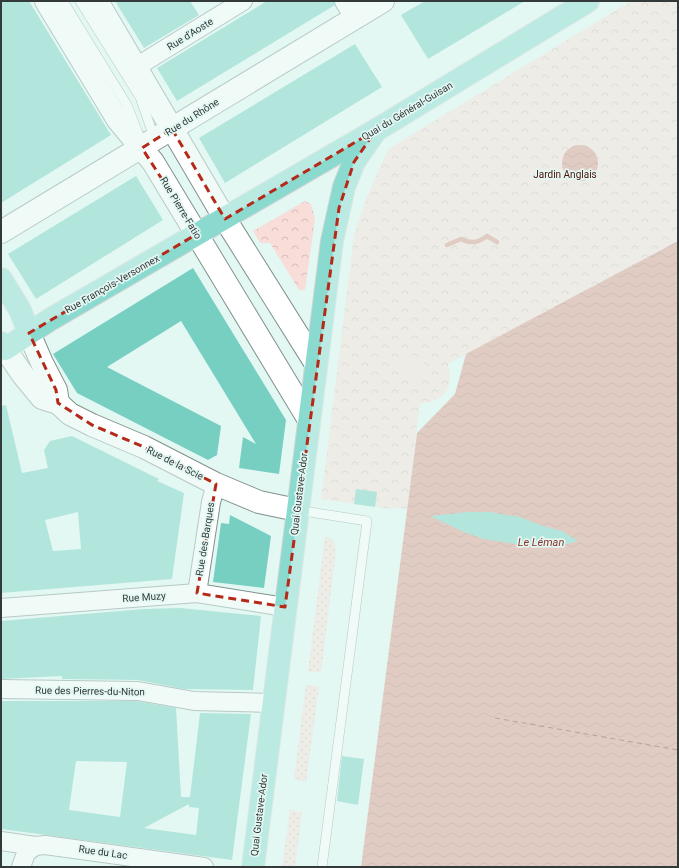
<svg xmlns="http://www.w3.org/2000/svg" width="679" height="868" font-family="Roboto,sans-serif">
  <defs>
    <pattern id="grass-dots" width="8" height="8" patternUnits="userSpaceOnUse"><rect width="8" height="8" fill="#f8ddd8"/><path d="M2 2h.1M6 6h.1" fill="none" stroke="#d5beba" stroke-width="1.8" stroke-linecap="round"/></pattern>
    <pattern id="park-crowns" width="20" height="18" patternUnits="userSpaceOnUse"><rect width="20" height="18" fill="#f8ddd8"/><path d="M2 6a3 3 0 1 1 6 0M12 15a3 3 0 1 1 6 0" fill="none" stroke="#d5beba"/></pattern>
    <pattern id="water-waves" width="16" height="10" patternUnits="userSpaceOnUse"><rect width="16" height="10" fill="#de978a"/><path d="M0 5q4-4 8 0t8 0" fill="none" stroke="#b57c72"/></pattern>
  </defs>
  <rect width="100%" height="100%" fill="#e3f7f3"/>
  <g fill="url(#grass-dots)">
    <path d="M325,536L333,540L336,550L321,673L308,671Z"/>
    <path d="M306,685L319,687L306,782L294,779Z"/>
    <path d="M290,810L302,812L295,867H282Z"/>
  </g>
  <g fill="url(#park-crowns)">
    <path d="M631,1H678V241L448,364C454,387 445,403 420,403L407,509L392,508V509L321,499L354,235L366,199L387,152L390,148Z"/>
    <path d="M305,201L311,204L315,219L305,290H299L270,243H260L253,231Z"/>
  </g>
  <circle fill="#f8ddd8" cx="412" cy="368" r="12"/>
  <g fill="url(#water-waves)">
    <circle cx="580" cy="163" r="18"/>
    <path d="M678,241V867H361L417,433L455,394L466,354Z"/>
  </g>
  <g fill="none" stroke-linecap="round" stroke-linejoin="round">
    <path stroke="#de978a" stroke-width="4.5" d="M447,245L461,239C471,244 478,243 487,236L497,242"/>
    <path stroke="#883428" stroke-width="1" stroke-dasharray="5 4" stroke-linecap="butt" d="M495,718L678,750"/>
  </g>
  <g fill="#77cfc2" fill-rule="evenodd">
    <path d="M1,1H29L111,135L1,203Z"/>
    <path d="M115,1H190L199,15L144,48Z"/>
    <path d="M267,1H334L335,5L177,101L157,68Z"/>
    <path d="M425,1H525L428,59L401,15Z"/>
    <path d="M355,44L382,87L225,183L199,138Z"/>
    <path d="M136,176L163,220L36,299L8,254Z"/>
    <path d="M193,268L286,420L279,474L239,468L243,437L256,444L181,321L107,367L221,426L217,455L208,460L77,393L53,354Z"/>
    <path d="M6,405L22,473L48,468L44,450L50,441L72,436L159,479L157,481L184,493L172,579L1,593V406ZM78,512L81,549L53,551L45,520Z"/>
    <path d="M356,489L377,492L375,507L354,504Z"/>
    <path d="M469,512H489L520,517L540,525L562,531L578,541L559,546L537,543L515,544L484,539L466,533L430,516Z"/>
    <path d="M230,515L271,536L264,588L213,582L221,523L229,524Z"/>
    <path d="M180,608L261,616L253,690L184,689L138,680L62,679V676L1,679V621L144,609Z"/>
    <path d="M1,701H137L176,708L181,797H190L200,713L251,714L232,860L1,829ZM76,761L127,762L120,817L69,810ZM189,804V807L199,808L196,835L144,828Z"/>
    <path d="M342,756L364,759L358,805L337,801Z"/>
  </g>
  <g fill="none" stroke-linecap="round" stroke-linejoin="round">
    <g stroke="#81928f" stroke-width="10">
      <g id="lane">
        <path d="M63,1L127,105L138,133"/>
        <path d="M80,1L140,97L155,140"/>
        <path d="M297,510L367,521L322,867"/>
      </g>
    </g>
    <g stroke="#81928f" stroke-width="20">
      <g id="street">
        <path d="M136,67L243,1"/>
        <path d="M197,593L211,502L216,484"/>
        <path d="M1,608L197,593L285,607"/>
        <path d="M1,689L138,691L194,701L273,703"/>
        <path d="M1,841L35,846L45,845L204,867"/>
        <path d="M21,867L26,853L35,846"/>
      </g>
    </g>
    <g stroke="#81928f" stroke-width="24">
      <g id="secondary">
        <path d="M46,1L118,120L153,162L309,420"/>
        <path d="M97,1L225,219L316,364"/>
        <path d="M346,1L356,17"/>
        <path d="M1,232L383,1"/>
        <path d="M29,333L42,363L56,390L58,403"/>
        <path d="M1,351L5,349L23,375L42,398L58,403L70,414L92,425L144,447L216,484L259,502L297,510"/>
      </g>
    </g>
    <g stroke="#d2d4d3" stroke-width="24">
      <g id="primary">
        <path d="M1,279L20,310L29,333"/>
        <path d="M1,343L5,349L51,319L378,129L588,1"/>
        <path d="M253,867L332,241L344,187L354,162L376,130"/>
      </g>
    </g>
    <use href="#lane" stroke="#fff" stroke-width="9"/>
    <use href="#street" stroke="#fff" stroke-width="18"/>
    <use href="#secondary" stroke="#fff" stroke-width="22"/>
    <use href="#primary" stroke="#8bdad0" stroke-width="22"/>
  </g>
  <path d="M0 0H679V868H0ZM172,129L225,219L376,130L354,162L339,208L285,607L197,593L216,484L144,447L92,425L58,403L56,390L29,333L197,234L142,148Z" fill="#e3f7f3" fill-opacity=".55" fill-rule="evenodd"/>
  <path fill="none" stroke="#b62817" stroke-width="3" stroke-dasharray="8 5" stroke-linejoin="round" d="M172,129L225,219L376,130L354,162L339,208L285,607L197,593L216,484L144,447L92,425L58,403L56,390L29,333L197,234L142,148Z"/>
  <g text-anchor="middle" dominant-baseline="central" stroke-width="3.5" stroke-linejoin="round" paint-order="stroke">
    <g font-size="10" fill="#333a39" stroke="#e3f7f3">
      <text transform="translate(190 34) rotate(-32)">Rue d'Aoste</text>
      <text transform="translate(407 111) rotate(-31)">Quai du Général-Guisan</text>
      <text transform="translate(192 117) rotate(-32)">Rue du Rhône</text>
      <text transform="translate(181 208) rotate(59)">Rue Pierre-Fatio</text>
      <text transform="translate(112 284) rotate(-30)">Rue François-Versonnex</text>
      <text transform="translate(175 463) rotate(27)">Rue de la Scie</text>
      <text transform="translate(299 494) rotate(-83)">Quai Gustave-Ador</text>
      <text transform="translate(205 539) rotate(-81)">Rue des Barques</text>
      <text transform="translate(144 597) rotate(-4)">Rue Muzy</text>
      <text transform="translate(90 691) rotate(1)">Rue des Pierres-du-Niton</text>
      <text transform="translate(259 815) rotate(-83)">Quai Gustave-Ador</text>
      <text transform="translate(103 852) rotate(8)">Rue du Lac</text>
    </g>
    <g font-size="10" fill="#4e0f07" stroke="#e3f7f3">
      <text x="565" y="174">Jardin Anglais</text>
    </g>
    <g font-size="11" font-style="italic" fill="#883428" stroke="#e3f7f3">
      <text x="541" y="542">Le Léman</text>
    </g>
  </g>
  <rect width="679" height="868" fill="none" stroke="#333a39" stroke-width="4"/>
</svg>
